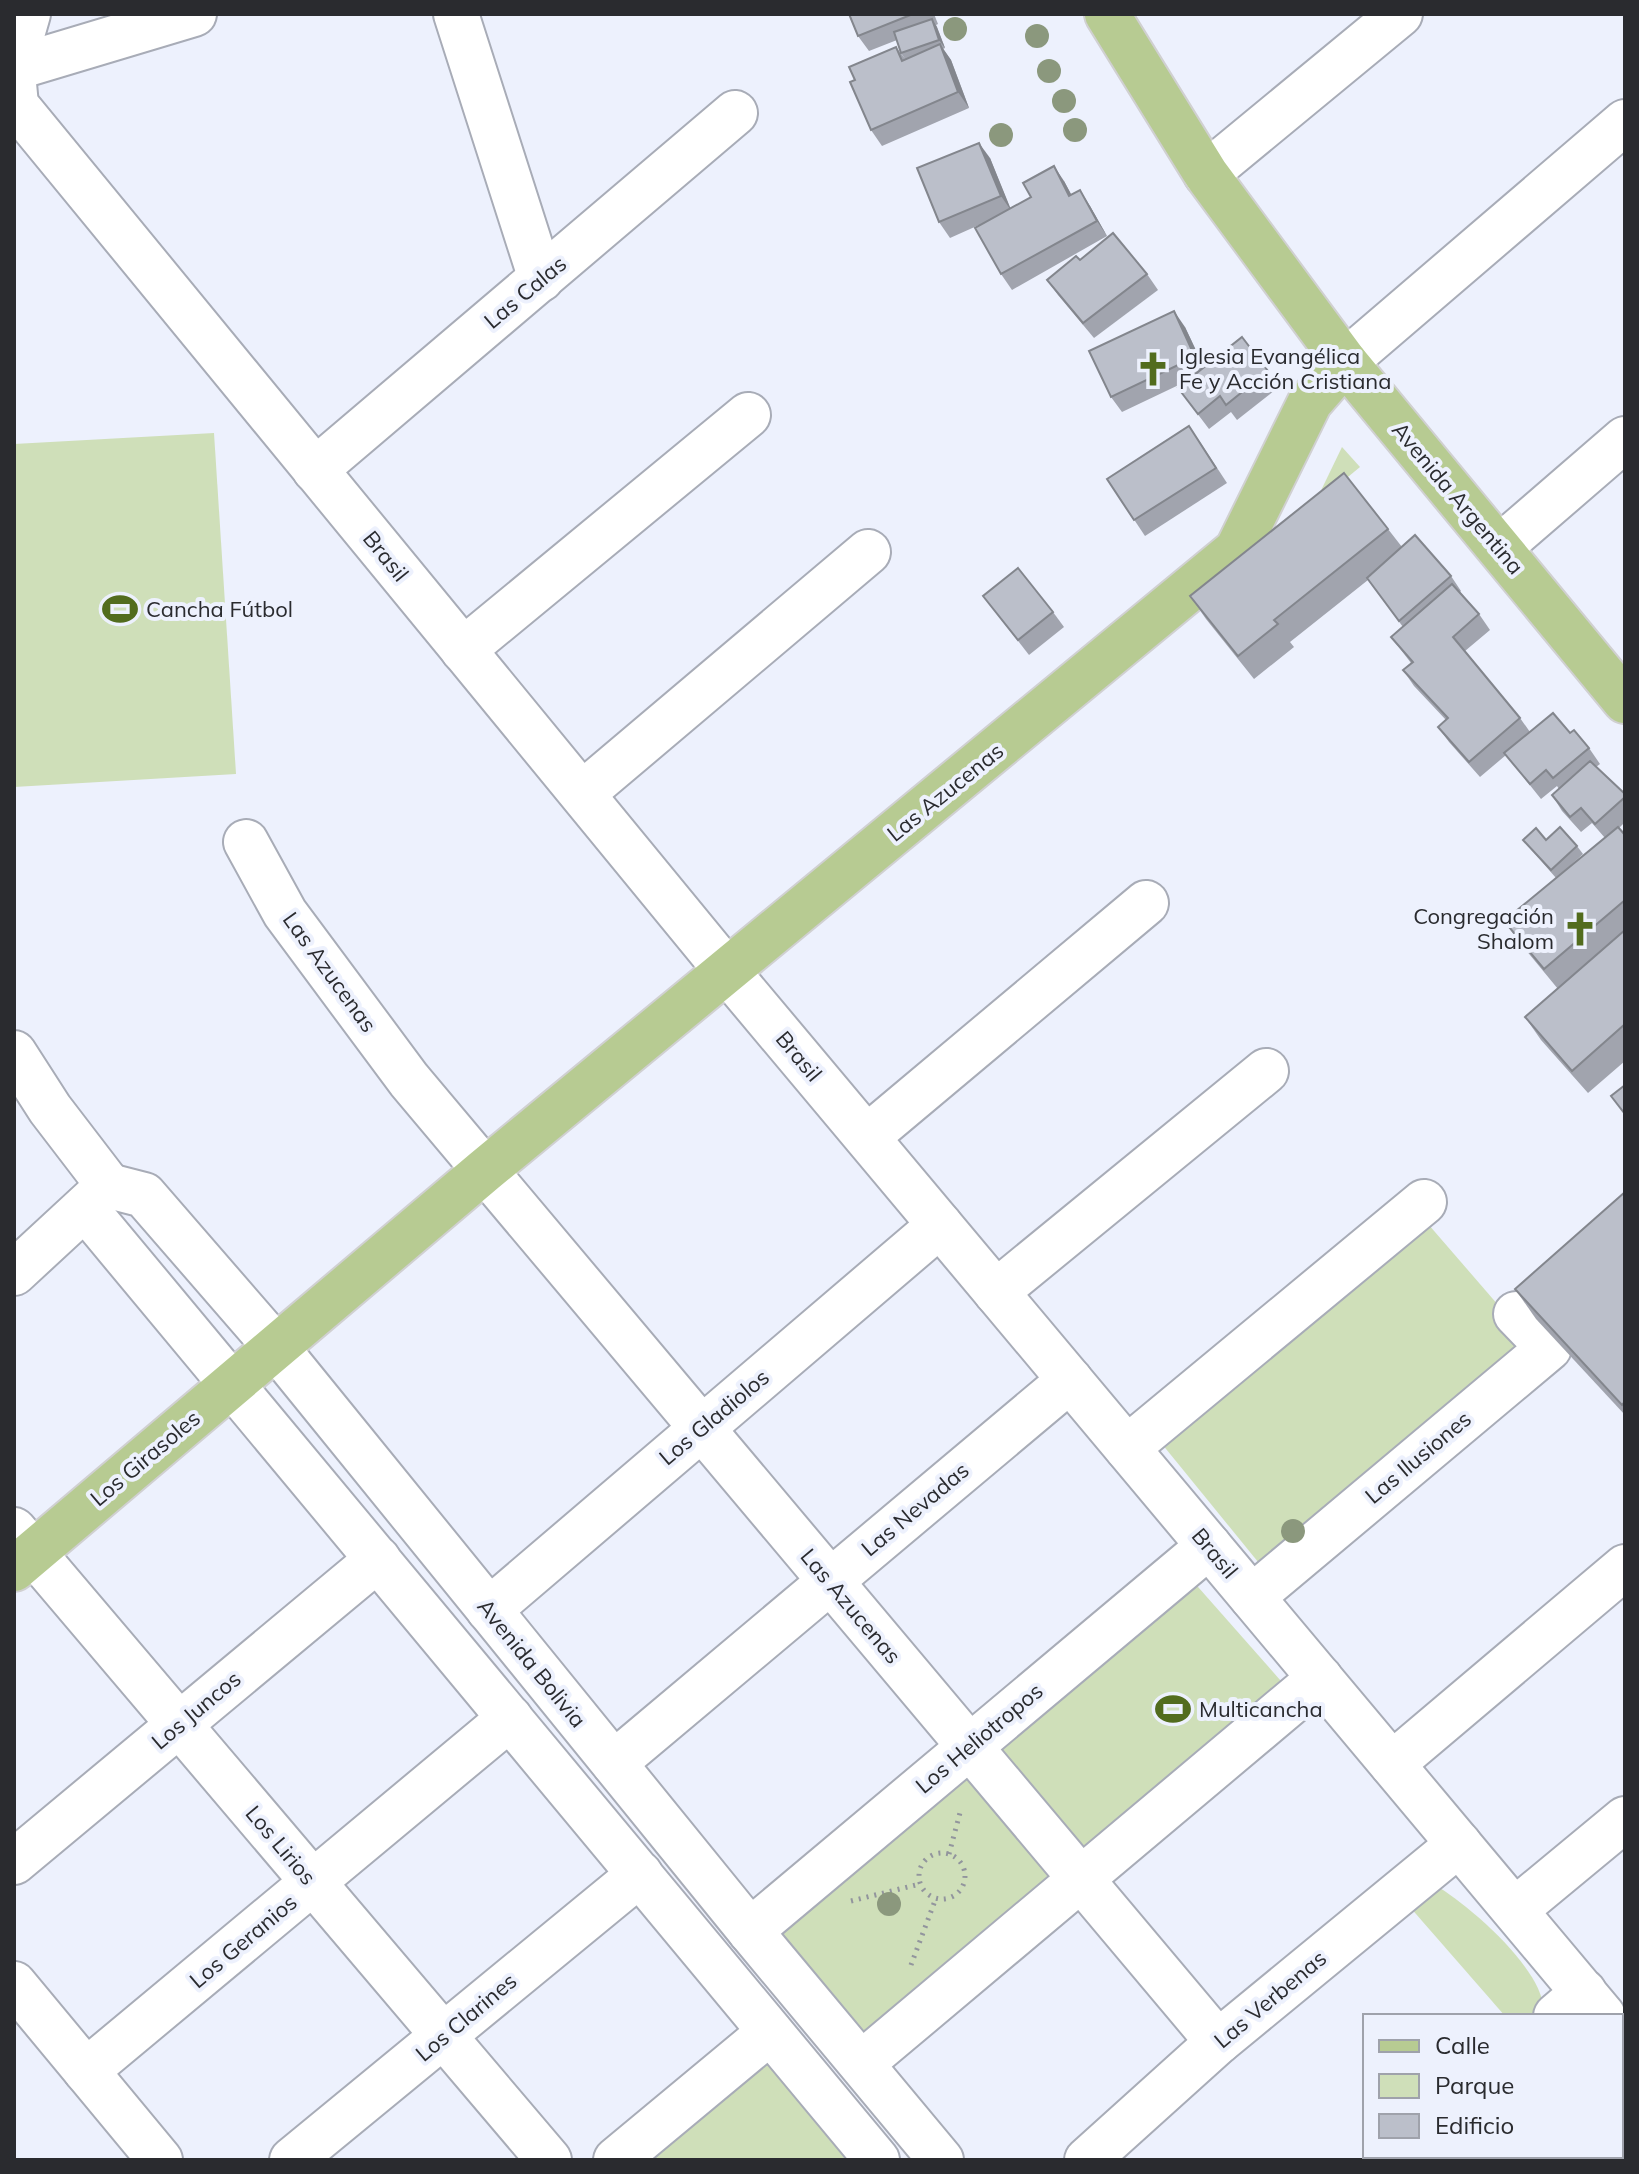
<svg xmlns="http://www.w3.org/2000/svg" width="1639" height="2174" font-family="Mulish,sans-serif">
  <rect width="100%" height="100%" fill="#edf1fd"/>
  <g fill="#cfdfb9">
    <path d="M214,433L236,774L14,787V444Z"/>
    <path d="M1342,447L1360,467L1314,505Z"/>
    <path d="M1422,1217L1531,1343L1263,1568L1162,1444Z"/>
    <path d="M1191,1579L1288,1689L857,2045L763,1934Z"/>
    <path d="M1435,1885C1468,1904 1551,1975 1543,2016H1505L1409,1906Z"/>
    <path d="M770,2047L862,2160H637Z"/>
  </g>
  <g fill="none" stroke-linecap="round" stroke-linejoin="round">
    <g stroke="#a8acb7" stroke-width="48">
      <g id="minor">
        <path d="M456,14L541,279"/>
        <path d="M14,63L28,14"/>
        <path d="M14,68L194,14"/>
        <path d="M14,84L16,105L727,971L1603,2016"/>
        <path d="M1206,174L1400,14"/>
        <path d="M1345,362L1625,122"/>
        <path d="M315,470L735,113"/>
        <path d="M1500,547L1625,439"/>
        <path d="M463,650L748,415"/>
        <path d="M583,793L868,552"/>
        <path d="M246,842L285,913L409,1080L1218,2042"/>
        <path d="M14,1053L50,1109L109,1186"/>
        <path d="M867,1137L1146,903"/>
        <path d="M109,1186L144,1195L275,1346L750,1931L941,2160"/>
        <path d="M85,1208L877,2160"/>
        <path d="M14,1273L107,1187"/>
        <path d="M996,1292L1266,1071"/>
        <path d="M1127,1448L1424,1202"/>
        <path d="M14,1530L549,2160"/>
        <path d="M1252,1597L1549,1348L1516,1314"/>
        <path d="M489,1610L940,1225"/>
        <path d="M614,1763L1070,1380"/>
        <path d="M1392,1764L1625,1567"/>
        <path d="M14,1862L378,1559"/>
        <path d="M1515,1910L1625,1819"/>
        <path d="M750,1931L1209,1546"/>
        <path d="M14,1984L160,2160"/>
        <path d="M1556,2016L1584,1992"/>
        <path d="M862,2063L1320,1678"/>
        <path d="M86,2071L510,1718"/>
        <path d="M292,2160L640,1874"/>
        <path d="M616,2160L770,2032"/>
        <path d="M1087,2160L1218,2042L1459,1844"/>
        <path d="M1387,2160L1392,2156"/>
      </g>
    </g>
    <g stroke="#d0d0d1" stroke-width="48">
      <g id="major">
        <path d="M1107,14L1206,174L1345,362L1625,701"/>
        <path d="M14,1569L484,1171L1237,550L1310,402L1345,362"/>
      </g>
    </g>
    <g stroke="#92959d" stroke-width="5" stroke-dasharray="2 6" stroke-linecap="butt">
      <circle cx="942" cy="1876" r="23"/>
      <path d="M949,1854L961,1809"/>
      <path d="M851,1901L920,1884"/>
      <path d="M911,1965L936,1898"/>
    </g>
    <use href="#minor" stroke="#fff" stroke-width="44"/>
    <use href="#major" stroke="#b7cb92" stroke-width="44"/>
  </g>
  <g fill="#8b987d">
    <circle cx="955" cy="29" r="12"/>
    <circle cx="1037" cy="36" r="12"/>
    <circle cx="1049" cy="71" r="12"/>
    <circle cx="1064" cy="101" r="12"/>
    <circle cx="1075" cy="130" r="12"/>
    <circle cx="1001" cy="135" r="12"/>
    <circle cx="1293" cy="1531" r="12"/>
    <circle cx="889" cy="1904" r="12"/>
  </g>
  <g fill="#a1a4ae">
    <path d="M849,14H934L938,24L936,25L945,48L943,49L951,60L969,108L882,146L871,130L855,80L896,47L906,60L901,53L897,40L869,51L858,36Z"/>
    <path d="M990,158L1010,208L1064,181L1071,194L1090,206L1107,236L1012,290L1001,274L979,225L950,238L939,222Z"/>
    <path d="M1080,260L1147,274L1158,290L1094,338L1058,295L1047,280Z"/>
    <path d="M1185,327L1204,367L1268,371L1279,387L1237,420L1231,412L1209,429L1178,388L1185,382L1122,412L1111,397Z"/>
    <path d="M1200,442L1227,483L1145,536L1107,479Z"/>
    <path d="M1388,529L1402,547L1451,576L1461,591L1460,592L1479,614L1490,630L1465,651L1520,718L1530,732L1570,733L1589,748L1600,764L1596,767L1625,794V822L1619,828L1625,835V1061L1588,1093L1541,1040L1525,1017L1558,989L1520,943L1504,921L1556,878L1523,840H1546L1577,846L1583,854L1561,874L1605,838L1592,823L1581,832L1562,811L1552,795L1559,789L1557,786L1541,799L1506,755L1480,777L1449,742L1438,727L1446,720L1414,686L1403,670L1411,663L1391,637L1403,627L1368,580L1290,642L1294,647L1254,679L1206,619L1190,596Z"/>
    <path d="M983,596L1053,612L1064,627L1029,655Z"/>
    <path d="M1625,1192V1415L1536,1319L1515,1289Z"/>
  </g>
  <g fill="#83868d">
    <path d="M932,19L937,27L945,48L939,40Z"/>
    <path d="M940,44L951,60L969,108L958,92Z"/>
    <path d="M979,143L990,158L1012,212L1001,196Z"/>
    <path d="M1054,166L1064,181L1080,211L1069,196Z"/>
    <path d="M1080,190L1090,206L1107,236L1097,221Z"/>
    <path d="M1174,311L1185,327L1206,372L1195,357Z"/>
  </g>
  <g fill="#bbbfca" stroke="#83868d" stroke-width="2">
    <path d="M849,14H913L858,36Z"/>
    <path d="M932,19L939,40L901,53L894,32Z"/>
    <path d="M940,44L958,92L871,130L850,82L855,80L849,67L896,47L902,61Z"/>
    <path d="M979,143L1001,196L939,222L917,168Z"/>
    <path d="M1054,166L1069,196L1080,190L1097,221L1001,274L975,228L1031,197L1023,183Z"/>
    <path d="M1113,233L1147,274L1083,323L1047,280L1076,256L1080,260Z"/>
    <path d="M1174,311L1195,357L1111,397L1089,351Z"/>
    <path d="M1242,337L1268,371L1226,405L1220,396L1198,414L1178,388Z"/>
    <path d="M1189,426L1216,468L1134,520L1107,479Z"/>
    <path d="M1344,473L1388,529L1274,620L1278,624L1238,656L1190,596Z"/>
    <path d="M1415,535L1451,576L1399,621L1367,578Z"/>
    <path d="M1018,568L1053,612L1018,640L983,596Z"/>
    <path d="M1452,584L1479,614L1453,637L1520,718L1469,762L1438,727L1448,718L1403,670L1413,662L1391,637Z"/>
    <path d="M1553,713L1570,733L1574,730L1589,748L1553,778L1546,770L1530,784L1504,753Z"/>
    <path d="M1590,761L1625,794V797L1595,824L1581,808L1570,817L1552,795Z"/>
    <path d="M1560,827L1577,846L1551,870L1523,840L1536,828L1546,840Z"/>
    <path d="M1618,827L1625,835V900L1544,969L1504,921Z"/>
    <path d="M1625,930V1024L1572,1071L1525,1017Z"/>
    <path d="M1625,1085V1114L1611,1096Z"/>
    <path d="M1625,1192V1401L1622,1405L1515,1289Z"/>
  </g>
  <defs>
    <g id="church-bare" transform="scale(2.76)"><path d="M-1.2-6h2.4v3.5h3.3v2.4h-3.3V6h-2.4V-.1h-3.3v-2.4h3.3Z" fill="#526c1e" stroke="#edf1fd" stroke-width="2.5" paint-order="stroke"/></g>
    <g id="stadium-bare" transform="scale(2.76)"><path d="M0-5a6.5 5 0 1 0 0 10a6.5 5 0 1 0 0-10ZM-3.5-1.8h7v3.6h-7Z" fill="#526c1e" stroke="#edf1fd" stroke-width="2.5" paint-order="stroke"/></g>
  </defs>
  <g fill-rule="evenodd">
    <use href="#church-bare" x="1153" y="369"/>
    <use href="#stadium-bare" x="120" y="609"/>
    <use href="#church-bare" x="1580" y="929"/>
    <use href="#stadium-bare" x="1173" y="1709"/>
  </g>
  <g text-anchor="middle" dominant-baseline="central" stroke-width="8" stroke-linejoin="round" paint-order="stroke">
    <g font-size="22" fill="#2a2b2f" stroke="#edf1fd">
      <text transform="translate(525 292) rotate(-40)">Las Calas</text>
      <text transform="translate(1458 498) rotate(50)">Avenida Argentina</text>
      <text transform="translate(386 556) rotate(51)">Brasil</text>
      <text transform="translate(945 792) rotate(-39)">Las Azucenas</text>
      <text transform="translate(330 972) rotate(54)">Las Azucenas</text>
      <text transform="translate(799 1056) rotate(50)">Brasil</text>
      <text transform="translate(714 1417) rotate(-40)">Los Gladiolos</text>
      <text transform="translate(1418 1457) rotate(-40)">Las Ilusiones</text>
      <text transform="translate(145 1458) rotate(-40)">Los Girasoles</text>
      <text transform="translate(915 1509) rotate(-40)">Las Nevadas</text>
      <text transform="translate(1215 1553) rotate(50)">Brasil</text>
      <text transform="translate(851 1606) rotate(50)">Las Azucenas</text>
      <text transform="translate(532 1663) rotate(51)">Avenida Bolivia</text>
      <text transform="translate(196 1710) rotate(-40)">Los Juncos</text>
      <text transform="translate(979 1738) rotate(-40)">Los Heliotropos</text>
      <text transform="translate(281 1845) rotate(50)">Los Lirios</text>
      <text transform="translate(243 1941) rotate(-40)">Los Geranios</text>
      <text transform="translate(1270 1999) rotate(-40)">Las Verbenas</text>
      <text transform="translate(466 2017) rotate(-40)">Los Clarines</text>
    </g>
    <g font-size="22" fill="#2a2b2f" stroke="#edf1fd" text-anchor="start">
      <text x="1179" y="356">Iglesia Evangélica<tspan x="1179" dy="25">Fe y Acción Cristiana</tspan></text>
      <text x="146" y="609">Cancha Fútbol</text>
      <text x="1554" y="916" text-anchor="end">Congregación<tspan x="1554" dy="25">Shalom</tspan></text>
      <text x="1199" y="1709">Multicancha</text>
    </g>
  </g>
  <rect width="1639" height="2174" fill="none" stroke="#2a2b2f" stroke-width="32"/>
  <rect x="1363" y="2014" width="260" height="144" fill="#edf1fd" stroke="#9fa2ab" stroke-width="2"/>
  <rect x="1379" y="2040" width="40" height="12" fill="#b7cb92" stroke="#9fa2ab" stroke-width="2"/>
  <text x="1435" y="2054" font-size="24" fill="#2a2b2f">Calle</text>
  <rect x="1379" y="2074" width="40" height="24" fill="#cfdfb9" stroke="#9fa2ab" stroke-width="2"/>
  <text x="1435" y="2094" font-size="24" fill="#2a2b2f">Parque</text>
  <rect x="1379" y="2114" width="40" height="24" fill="#bbbfca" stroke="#9fa2ab" stroke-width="2"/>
  <text x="1435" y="2134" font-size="24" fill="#2a2b2f">Edificio</text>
</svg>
